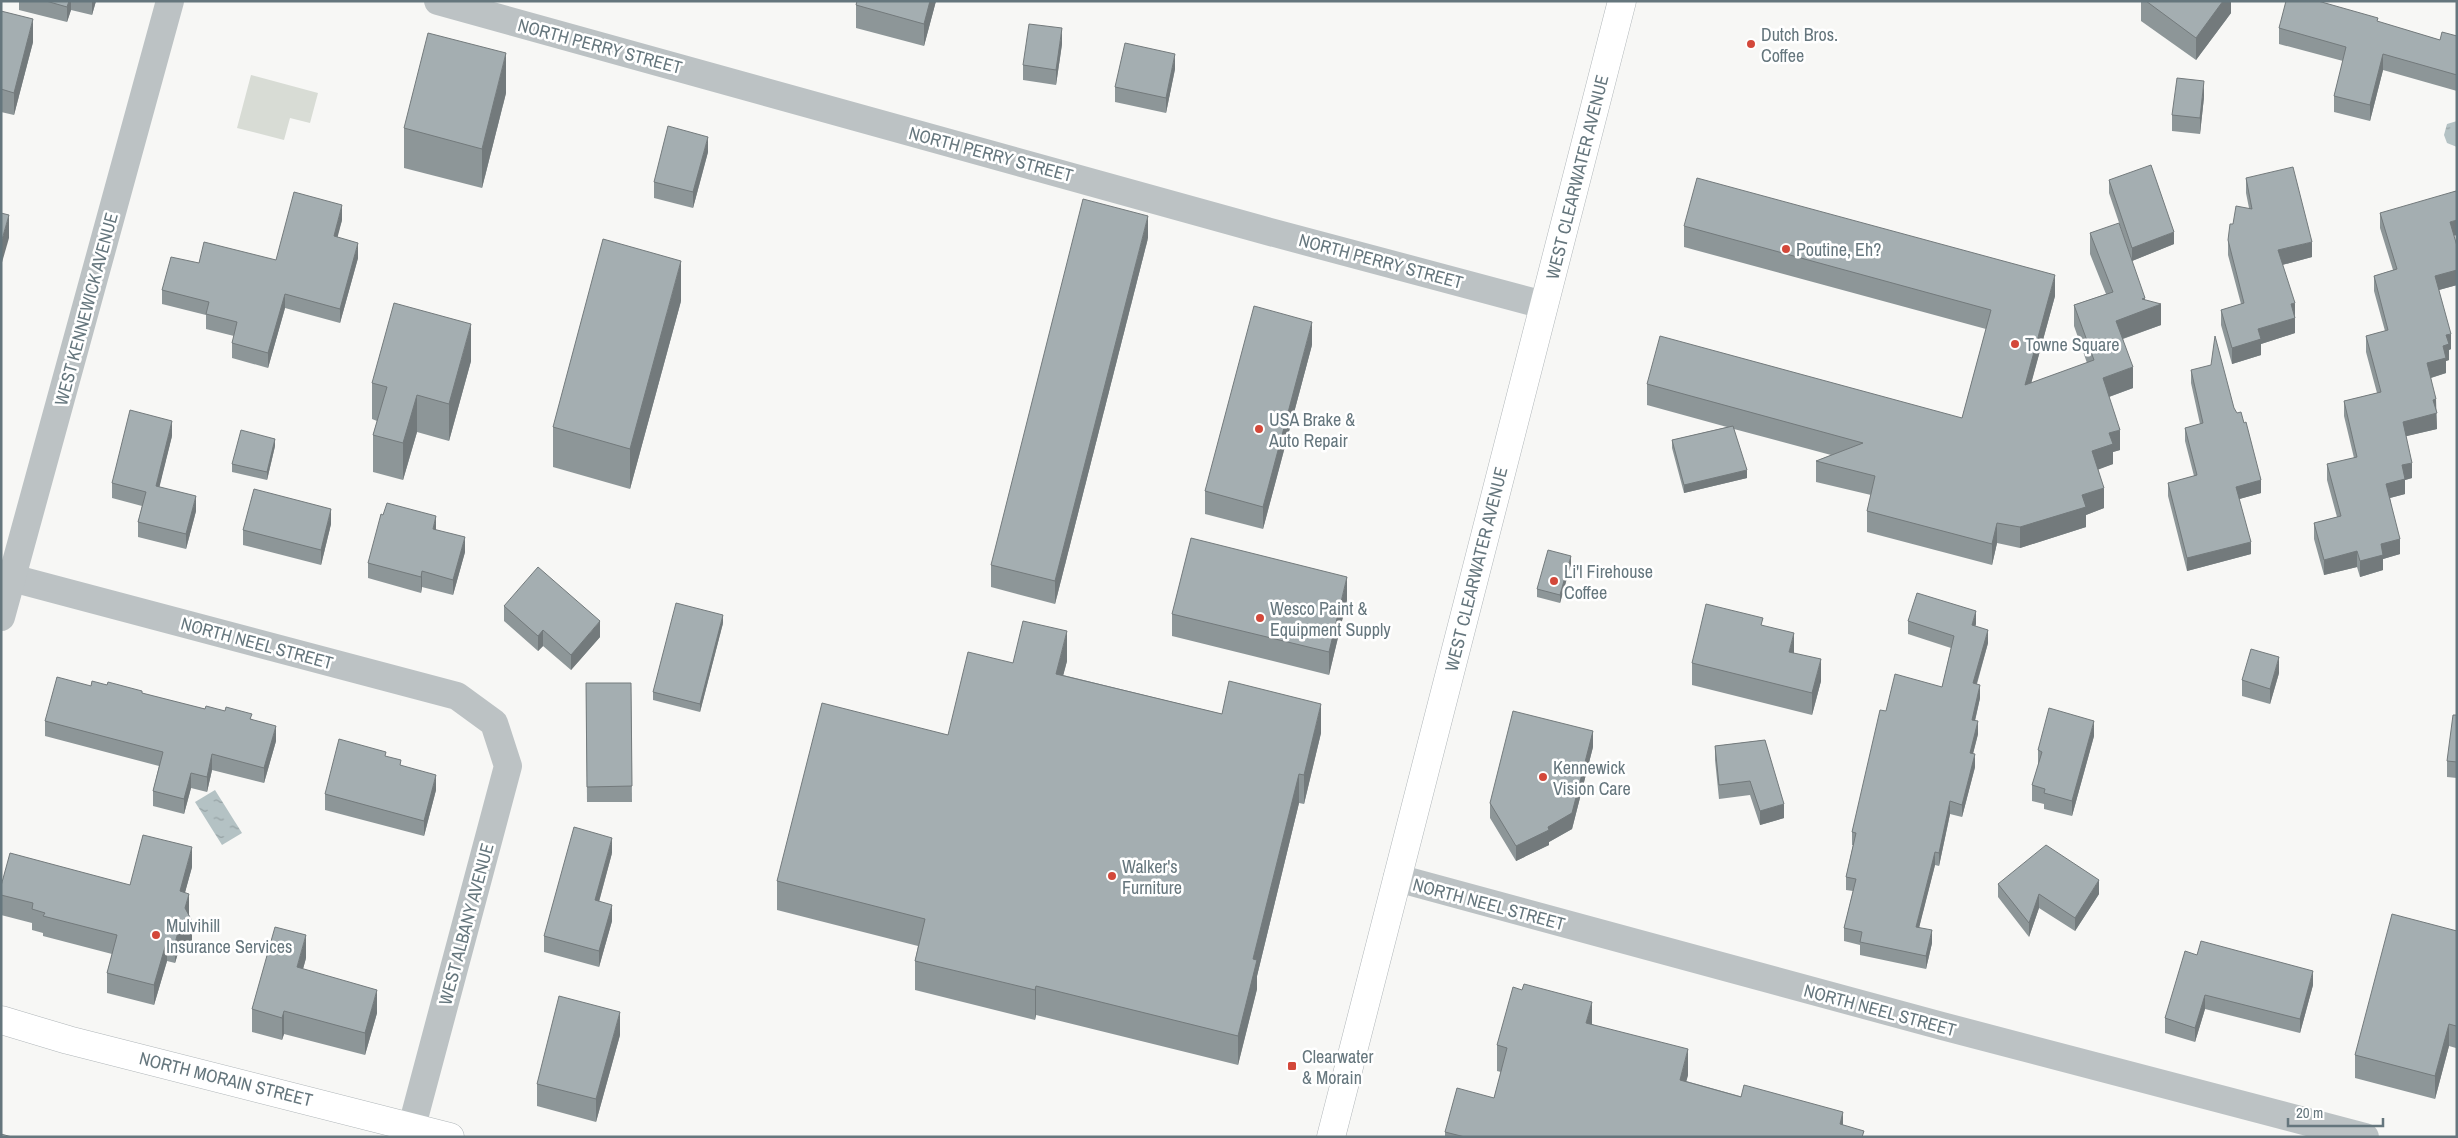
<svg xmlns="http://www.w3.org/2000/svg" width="2458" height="1138" font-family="'Archivo Narrow',sans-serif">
  <defs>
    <pattern id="water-ripples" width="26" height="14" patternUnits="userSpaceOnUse" patternTransform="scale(1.25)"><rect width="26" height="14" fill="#b4c2c4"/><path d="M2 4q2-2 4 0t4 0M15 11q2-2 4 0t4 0" fill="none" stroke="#96a2a4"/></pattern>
  </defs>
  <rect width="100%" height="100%" fill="#f7f7f5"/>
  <path fill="#d8dcd5" d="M251,75L318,93L310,123L290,118L284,140L237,128Z"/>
  <g fill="url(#water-ripples)">
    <path d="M2457,121V147L2447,143L2444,135L2447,124Z"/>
    <path d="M215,790L242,833L222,845L195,802Z"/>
  </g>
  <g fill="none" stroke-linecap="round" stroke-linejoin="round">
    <g stroke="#b0b6b9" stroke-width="29">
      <g id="major">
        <path d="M1,1020L68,1040L450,1137"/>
        <path d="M1331,1137L1622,1"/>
      </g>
    </g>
    <g stroke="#bcc2c4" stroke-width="28">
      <path d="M438,1L1263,230L1544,305"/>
      <path d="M12,578L457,696L494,723L508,766L412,1126"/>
      <path d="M1,617L170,1"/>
      <path d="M1397,878L1942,1026L2365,1137"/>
    </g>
    <use href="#major" stroke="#fff" stroke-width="28"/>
  </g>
  <g fill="#8d9698">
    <path d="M19,1H96L92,15L71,10L67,22L19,10Z"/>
    <path d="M857,1H936L924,46L856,28V5Z"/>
    <path d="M2141,1H2231V13L2196,60L2141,21Z"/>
    <path d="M1,11L33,42L14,115L1,112Z"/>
    <path d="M2378,22L2440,40L2457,36V91L2383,70L2370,121L2334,112V96L2343,61L2279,44V28Z"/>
    <path d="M1062,44L1056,85L1023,80V65Z"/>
    <path d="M1175,69L1166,113L1115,102V87Z"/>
    <path d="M506,93L482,188L404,168V128Z"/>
    <path d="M2204,97L2200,134L2172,131V115Z"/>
    <path d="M708,152L693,208L654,198V182Z"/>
    <path d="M2246,178L2312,257L2282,265L2295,316V333L2261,344V355L2232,364L2221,325V310L2241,304L2228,255V240L2233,224L2249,208L2246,193Z"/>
    <path d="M2109,180L2174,244L2132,261L2109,193Z"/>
    <path d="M2380,213L2454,236L2457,246V285L2439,290L2451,349L2449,350V360L2446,361V373L2431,378L2436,411L2437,429L2406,436L2412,478L2405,480V494L2390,498L2400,554L2383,559V570L2360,577L2357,567L2324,575L2314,539V523L2337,517L2327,480V464L2354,458L2344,416V401L2377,393L2366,352V336L2385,331L2374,291V276L2393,270L2380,228Z"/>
    <path d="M342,220L337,237L358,258L340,323L285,308L268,368L232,358V343L234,336L206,329V315L162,304V290L199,263L276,260Z"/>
    <path d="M1684,226L2055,296L2031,383L2087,363L2074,326V305L2106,294L2090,254V233L2145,300L2161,325L2123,339L2133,388L2109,397L2120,450L2113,452V464L2098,469L2104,508L2086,515V527L2020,548L1997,543L1992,565L1867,532V511L1871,495L1816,482V461L1831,455L1734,429L1747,478L1684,493L1672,448V440L1727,427L1647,405V384L1962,418L1986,329L1684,247Z"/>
    <path d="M1148,238L1055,604L991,587V565Z"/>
    <path d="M681,301L630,489L553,467V427Z"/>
    <path d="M1312,345L1263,529L1205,514V491Z"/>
    <path d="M471,361L449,441L417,432L403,480L373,472V435L377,421L372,419V383Z"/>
    <path d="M2191,370L2234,408L2261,493L2239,499L2251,554L2187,571L2168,496V483L2194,476L2185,441V428L2200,424L2191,383Z"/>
    <path d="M172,436L159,487L196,511L186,549L138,537V522L142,506L112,498V483Z"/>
    <path d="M275,446L267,480L232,472V464Z"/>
    <path d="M331,524L321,565L243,545V530Z"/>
    <path d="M436,530L465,552L453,595L422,587L421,593L368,578V563Z"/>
    <path d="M1571,564L1560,603L1537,597V589Z"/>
    <path d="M1347,600L1329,675L1172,636V614Z"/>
    <path d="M504,606L600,637L571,670L543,646L538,651L504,621Z"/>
    <path d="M1908,621L1976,624L1975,626L1988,643L1977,684L1980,698L1975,721L1978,734L1973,753L1975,767L1962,817L1950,814L1939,866L1935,865L1919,927L1932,943L1926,969L1860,955V945L1844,941V928L1853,891L1846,890V877L1853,845H1852V832L1886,711L1942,687L1951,648L1908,634Z"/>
    <path d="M723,623L700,712L653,700V692Z"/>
    <path d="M1763,625L1821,681L1812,715L1692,685V663Z"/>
    <path d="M1067,661L1063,675L1222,714L1321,733L1304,804L1299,803L1257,976V989L1238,1065L1036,1015L1035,1020L915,990V961L918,946L777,910V881L948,735L1013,663Z"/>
    <path d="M2279,673L2270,704L2242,696V680Z"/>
    <path d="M586,683H631L632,802H587Z"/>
    <path d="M107,685L205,709L252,719L276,741L264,783L212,770L207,792L191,788L184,814L153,806V791L159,766L45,736V721L91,686Z"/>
    <path d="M2457,715V778L2447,777V761Z"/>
    <path d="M2094,736L2072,816L2044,809V804L2032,801V785L2038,766V750Z"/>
    <path d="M1765,740L1784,818L1760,825L1750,795L1719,799L1715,760V746Z"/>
    <path d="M1593,747L1572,829L1549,842V845L1516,861L1490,818V803Z"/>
    <path d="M386,757L401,766L436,790L424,836L325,810V794Z"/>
    <path d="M612,853L599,902L612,921L599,967L544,952V936Z"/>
    <path d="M192,867L185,892L192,941L179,950L175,963L167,961L154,1005L107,993V973L112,954L43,936V933L32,930V923L1,915V886L130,885Z"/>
    <path d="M1998,884L2099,894L2075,931L2039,908L2029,937L1998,897Z"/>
    <path d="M2457,931L2456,1048L2449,1046L2435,1099L2355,1078V1055Z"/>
    <path d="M2197,955L2313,985L2300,1033L2205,1009L2195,1042L2165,1033V1018Z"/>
    <path d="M306,958L303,969L377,1013L365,1055L284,1034L282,1040L252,1032V1009Z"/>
    <path d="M1592,1024L1688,1075L1686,1081L1843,1125L1864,1137H1445V1132L1494,1098L1501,1072L1497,1071V1045Z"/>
    <path d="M620,1035L596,1122L537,1106V1084Z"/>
  </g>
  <g fill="#737a7c">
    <path d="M69,1H71V10L67,22V7Z"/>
    <path d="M92,1H96L92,15Z"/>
    <path d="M930,1H936L924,46V24Z"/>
    <path d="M2223,1H2231V13L2196,60V38Z"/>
    <path d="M33,19V42L14,115V93Z"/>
    <path d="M1062,28V44L1056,85V70Z"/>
    <path d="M506,53V93L482,188V149Z"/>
    <path d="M1175,54V69L1166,113V98Z"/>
    <path d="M2383,54V70L2370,121V105Z"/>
    <path d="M2204,81V97L2200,134V118Z"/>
    <path d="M708,137V152L693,208V192Z"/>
    <path d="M342,205V220L334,251V236Z"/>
    <path d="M9,215V238L1,266V243Z"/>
    <path d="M1148,216V238L1055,604V581Z"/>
    <path d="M2457,220V235L2450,237V222Z"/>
    <path d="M2174,232V244L2132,261V248Z"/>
    <path d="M2312,242V257L2278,266V250Z"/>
    <path d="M358,243V258L340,323V309Z"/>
    <path d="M681,261V301L630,489V449Z"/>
    <path d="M2457,270V285L2435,291V276Z"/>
    <path d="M2055,275V296L2025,406V385Z"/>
    <path d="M285,294V308L268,368V353Z"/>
    <path d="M2145,298V310L2161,304V325L2116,341V321L2142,299Z"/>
    <path d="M2295,303V318L2291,304Z"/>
    <path d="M2295,318V333L2261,344V355L2232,364V348L2258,329Z"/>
    <path d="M1312,322V345L1263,529V507Z"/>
    <path d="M471,324V361L449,441V404Z"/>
    <path d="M2451,334V349L2449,350V360L2446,361V373L2427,379V363L2443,346L2446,335Z"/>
    <path d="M2133,367V388L2103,399V378Z"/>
    <path d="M417,395V432L403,480V443Z"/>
    <path d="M2436,399L2437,429L2403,437V422L2433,400Z"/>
    <path d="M172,421V436L156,501V486Z"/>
    <path d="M2120,430V450L2113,452V464L2092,472V451L2109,433Z"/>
    <path d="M275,439V446L267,480V472Z"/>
    <path d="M2412,463V478L2405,480V494L2386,499V484L2402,465Z"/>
    <path d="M1747,470V478L1684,493V485Z"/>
    <path d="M2261,480V493L2236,500V487Z"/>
    <path d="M2104,488V508L2086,515V527L2020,548V527L2082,495Z"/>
    <path d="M196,496V511L186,549V534Z"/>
    <path d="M331,509V524L321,565V550Z"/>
    <path d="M436,516V532L433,529Z"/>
    <path d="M1997,523V543L1992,565V544Z"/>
    <path d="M465,537V552L453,595V580Z"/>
    <path d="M2400,539V554L2383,559V570L2360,577V561L2381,544Z"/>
    <path d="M2251,542V554L2187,571V558Z"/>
    <path d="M2357,551V567L2324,575V560Z"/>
    <path d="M1571,556V564L1560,603V595Z"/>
    <path d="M422,571V587L421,593V577Z"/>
    <path d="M1347,577V600L1329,675V652Z"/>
    <path d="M1976,611V624L1972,638V625Z"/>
    <path d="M723,615V623L700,712V704Z"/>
    <path d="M600,621V637L571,670V655Z"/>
    <path d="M543,630V646L538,651V636Z"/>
    <path d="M1988,630V643L1973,696V683Z"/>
    <path d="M1067,631V661L1056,703V674Z"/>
    <path d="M1794,633V655L1789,652Z"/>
    <path d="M2279,657V673L2270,704V689Z"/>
    <path d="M1821,659V681L1812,715V693Z"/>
    <path d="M1980,685V698L1972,733V720Z"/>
    <path d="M1321,704V733L1304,804V775Z"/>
    <path d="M1978,721V734L1970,766V753Z"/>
    <path d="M2094,721V736L2072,816V801Z"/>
    <path d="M276,726V741L264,783V768Z"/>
    <path d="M1593,731V747L1572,829L1549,842V845L1516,861V846L1548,827Z"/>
    <path d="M212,754V770L207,792V777Z"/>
    <path d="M1975,754V767L1962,817V805Z"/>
    <path d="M191,773V788L184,814V799Z"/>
    <path d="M1299,774V803L1257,976V989L1238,1065V1036L1253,959Z"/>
    <path d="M436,775V790L424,836V821Z"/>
    <path d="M1950,801V814L1939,866V853Z"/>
    <path d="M1784,804V818L1760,825V811Z"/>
    <path d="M612,838V853L595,916V900Z"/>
    <path d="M192,847V867L180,911V891Z"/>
    <path d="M1935,852V865L1916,940V927Z"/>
    <path d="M2099,880V894L2075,931V918Z"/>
    <path d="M189,894V914L186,925L192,921V941L179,950L175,963V943Z"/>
    <path d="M2039,894V908L2029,937V923Z"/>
    <path d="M612,905V921L599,967V951Z"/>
    <path d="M1932,930V943L1926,969V956Z"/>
    <path d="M306,935V958L297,990V967Z"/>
    <path d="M167,940V961L154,1005V985Z"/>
    <path d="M2313,971V985L2300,1033V1019Z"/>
    <path d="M1036,986V1015L1035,1020V990Z"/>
    <path d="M377,990V1013L365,1055V1033Z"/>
    <path d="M2205,995V1009L2195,1042V1028Z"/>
    <path d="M1592,1002V1029L1586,1023Z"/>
    <path d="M284,1011V1034L282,1040V1018Z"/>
    <path d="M620,1012V1035L596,1122V1099Z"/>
    <path d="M2457,1023V1046L2456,1048V1026Z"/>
    <path d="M2449,1024V1046L2435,1099V1076Z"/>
    <path d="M1688,1049V1075L1680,1106V1080Z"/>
    <path d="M1843,1112V1137L1840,1124Z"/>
  </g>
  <g fill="#a4aeb1" stroke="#737a7c">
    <path d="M46,1H69L67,7Z"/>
    <path d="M857,1H930L924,24L856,5Z"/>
    <path d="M2146,1H2223L2196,38Z"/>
    <path d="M2286,1H2318L2378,18L2377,21L2440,40L2442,32L2457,36V75L2383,54L2370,105L2334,96L2346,47L2279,28Z"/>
    <path d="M1,11L33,19L14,93L1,89Z"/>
    <path d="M1029,24L1062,28L1056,70L1023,65Z"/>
    <path d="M428,33L506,53L482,149L404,128Z"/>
    <path d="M1125,43L1175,54L1166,98L1115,87Z"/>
    <path d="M2177,78L2204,81L2200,118L2172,115Z"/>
    <path d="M668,126L708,137L693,192L654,182Z"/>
    <path d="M2151,165L2174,232L2132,248L2109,180Z"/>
    <path d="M2293,167L2312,242L2278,250L2295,303L2291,304L2295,318L2258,329L2261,339L2232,348L2221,310L2244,303L2228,240L2230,224H2233L2236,206L2252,209L2246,178Z"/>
    <path d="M1697,178L2055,275L2025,385L2094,360L2074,305L2113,292L2090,233L2119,223L2145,298L2142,299L2161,304L2116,321L2133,367L2103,378L2120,430L2109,433L2113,444L2092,451L2104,488L2082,495L2086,507L2020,527L1997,523L1992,544L1867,511L1875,476L1816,461L1863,443L1647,384L1660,336L1962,418L1991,310L1684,226Z"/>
    <path d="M2456,191L2457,195V220L2450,222L2457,246V270L2435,276L2451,334L2446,335L2449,344L2443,346L2446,358L2427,363L2436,399L2433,400L2437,413L2403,422L2412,463L2402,465L2405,479L2386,484L2400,539L2381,544L2383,555L2360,561L2357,551L2324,560L2314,523L2341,516L2327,464L2357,457L2344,401L2381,392L2366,336L2388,330L2374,276L2397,269L2380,213Z"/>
    <path d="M294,192L342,205L334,236L358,243L340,309L285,294L268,353L232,343L237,322L206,314L209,302L162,290L171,257L199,263L204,242L276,260Z"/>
    <path d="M1083,199L1148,216L1055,581L991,565Z"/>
    <path d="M1,213L9,215L1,243Z"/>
    <path d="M603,239L681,261L630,449L553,427Z"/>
    <path d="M394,303L471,324L449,404L417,395L403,443L373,435L387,387L372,383Z"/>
    <path d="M1254,306L1312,322L1263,507L1205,491Z"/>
    <path d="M2215,336L2234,408L2237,413L2241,412L2244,423L2246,422L2261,480L2236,487L2251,542L2187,558L2168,483L2197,475L2185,428L2203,423L2191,370L2211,365Z"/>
    <path d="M130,410L172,421L156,486L196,496L186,534L138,522L146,492L112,483Z"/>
    <path d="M1733,426L1747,470L1684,485L1672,440Z"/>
    <path d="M241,430L275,439L267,472L232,464Z"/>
    <path d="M254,489L331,509L321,550L243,530Z"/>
    <path d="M387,503L436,516L433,529L465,537L453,580L422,571L421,577L368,563L381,514L383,515Z"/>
    <path d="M1191,538L1347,577L1329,652L1172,614Z"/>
    <path d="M1548,550L1571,556L1560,595L1537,589Z"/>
    <path d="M538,567L600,621L571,655L543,630L538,636L504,606Z"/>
    <path d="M1917,593L1976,611L1972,625L1988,630L1973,683L1980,685L1972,720L1978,721L1970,753L1975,754L1962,805L1950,801L1939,853L1935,852L1916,927L1932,930L1926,956L1860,942L1862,932L1844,928L1856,879L1846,877L1856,833L1852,832L1880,710L1886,711L1895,674L1942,687L1954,636L1908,621Z"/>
    <path d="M676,603L723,615L700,704L653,692Z"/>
    <path d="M1706,604L1763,618L1761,625L1794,633L1789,652L1821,659L1812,693L1692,663Z"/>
    <path d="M1023,621L1067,631L1056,674L1222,714L1229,681L1321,704L1304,775L1299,774L1253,959L1257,960L1238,1036L1036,986L1035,990L915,961L925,919L777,881L822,703L948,735L968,652L1013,663Z"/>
    <path d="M2251,649L2279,657L2270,689L2242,680Z"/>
    <path d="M57,677L91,686L92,681L107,685L108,682L142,691V693L205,709L206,706L225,711L226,707L252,714L250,719L276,726L264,768L212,754L207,777L191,773L184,799L153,791L163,752L45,721Z"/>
    <path d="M586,683H631L632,786L587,787Z"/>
    <path d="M2049,708L2094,721L2072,801L2044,793L2045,789L2032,785L2042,752L2038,750Z"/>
    <path d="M1513,711L1593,731L1572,813L1548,827L1549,830L1516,846L1490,803Z"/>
    <path d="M2453,715H2457V762L2447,761Z"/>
    <path d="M339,739L386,752L385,756L401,760L400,765L436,775L424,821L325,794Z"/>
    <path d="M1765,740L1784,804L1760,811L1750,781L1719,785L1715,746Z"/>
    <path d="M574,827L612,838L595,900L612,905L599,951L544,936Z"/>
    <path d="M143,835L192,847L180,891L189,894L185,908L192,921L179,929L175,943L167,940L154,985L107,973L117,935L43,916L45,913L32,909L33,903L1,895V886L10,853L130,885Z"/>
    <path d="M2046,845L2099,880L2075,918L2039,894L2029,923L1998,884Z"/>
    <path d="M2392,914L2457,931V1023L2456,1026L2449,1024L2435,1076L2355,1055Z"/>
    <path d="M275,927L306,935L297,967L377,990L365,1033L284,1011L282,1018L252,1009Z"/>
    <path d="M2201,941L2313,971L2300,1019L2205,995L2195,1028L2165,1018L2185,951L2197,955Z"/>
    <path d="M1524,984L1592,1002L1586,1023L1688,1049L1680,1080L1741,1097L1744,1085L1843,1112L1840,1124L1864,1131L1862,1137H1465L1445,1132L1457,1088L1494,1098L1507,1048L1497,1045L1513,987L1522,990Z"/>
    <path d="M559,996L620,1012L596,1099L537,1084Z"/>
    <path d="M1,1134L12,1137H1Z"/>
  </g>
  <g fill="#d3483a" stroke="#fff" stroke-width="2">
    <circle cx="1751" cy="44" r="5"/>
    <circle cx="1786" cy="249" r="5"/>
    <circle cx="2015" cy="344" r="5"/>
    <circle cx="1259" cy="429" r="5"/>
    <circle cx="1554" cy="581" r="5"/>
    <circle cx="1260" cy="618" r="5"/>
    <circle cx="1543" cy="777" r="5"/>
    <circle cx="1112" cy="876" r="5"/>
    <circle cx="156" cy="935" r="5"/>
    <rect x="1287" y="1061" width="10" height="10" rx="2.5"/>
  </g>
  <g text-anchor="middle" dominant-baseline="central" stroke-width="5" stroke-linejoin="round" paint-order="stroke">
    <g font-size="18" fill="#65767d" stroke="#fff" text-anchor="start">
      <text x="1761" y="34">Dutch Bros.<tspan x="1761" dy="21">Coffee</tspan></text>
      <text x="1796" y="249">Poutine, Eh?</text>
      <text x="2025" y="344">Towne Square</text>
      <text x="1269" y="419">USA Brake &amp;<tspan x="1269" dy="21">Auto Repair</tspan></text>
      <text x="1564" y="571">Li'l Firehouse<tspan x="1564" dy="21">Coffee</tspan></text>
      <text x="1270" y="608">Wesco Paint &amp;<tspan x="1270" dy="21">Equipment Supply</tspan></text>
      <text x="1553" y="767">Kennewick<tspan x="1553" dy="21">Vision Care</tspan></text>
      <text x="1122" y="866">Walker's<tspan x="1122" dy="21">Furniture</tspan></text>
      <text x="166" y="925">Mulvihill<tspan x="166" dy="21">Insurance Services</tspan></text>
      <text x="1302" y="1056">Clearwater<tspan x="1302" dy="21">&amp; Morain</tspan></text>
    </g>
    <g font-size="18" fill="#65767d" stroke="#fff">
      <text transform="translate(600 46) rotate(15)">NORTH PERRY STREET</text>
      <text transform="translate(991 154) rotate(15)">NORTH PERRY STREET</text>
      <text transform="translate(1577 177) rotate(-76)">WEST CLEARWATER AVENUE</text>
      <text transform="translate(1381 261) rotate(15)">NORTH PERRY STREET</text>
      <text transform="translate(86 309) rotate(-75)">WEST KENNEWICK AVENUE</text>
      <text transform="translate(1476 569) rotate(-76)">WEST CLEARWATER AVENUE</text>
      <text transform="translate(257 643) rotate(15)">NORTH NEEL STREET</text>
      <text transform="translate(1489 904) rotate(15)">NORTH NEEL STREET</text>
      <text transform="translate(466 924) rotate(-75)">WEST ALBANY AVENUE</text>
      <text transform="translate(1880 1010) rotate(15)">NORTH NEEL STREET</text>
      <text transform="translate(226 1079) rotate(14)">NORTH MORAIN STREET</text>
    </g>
  </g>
  <rect width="2458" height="1138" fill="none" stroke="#65767d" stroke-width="5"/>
  <path d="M2288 1118v8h95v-8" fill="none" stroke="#65767d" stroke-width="2.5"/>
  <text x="2296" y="1118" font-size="15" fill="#65767d" stroke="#ffffff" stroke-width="4" paint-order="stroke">20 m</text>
</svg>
